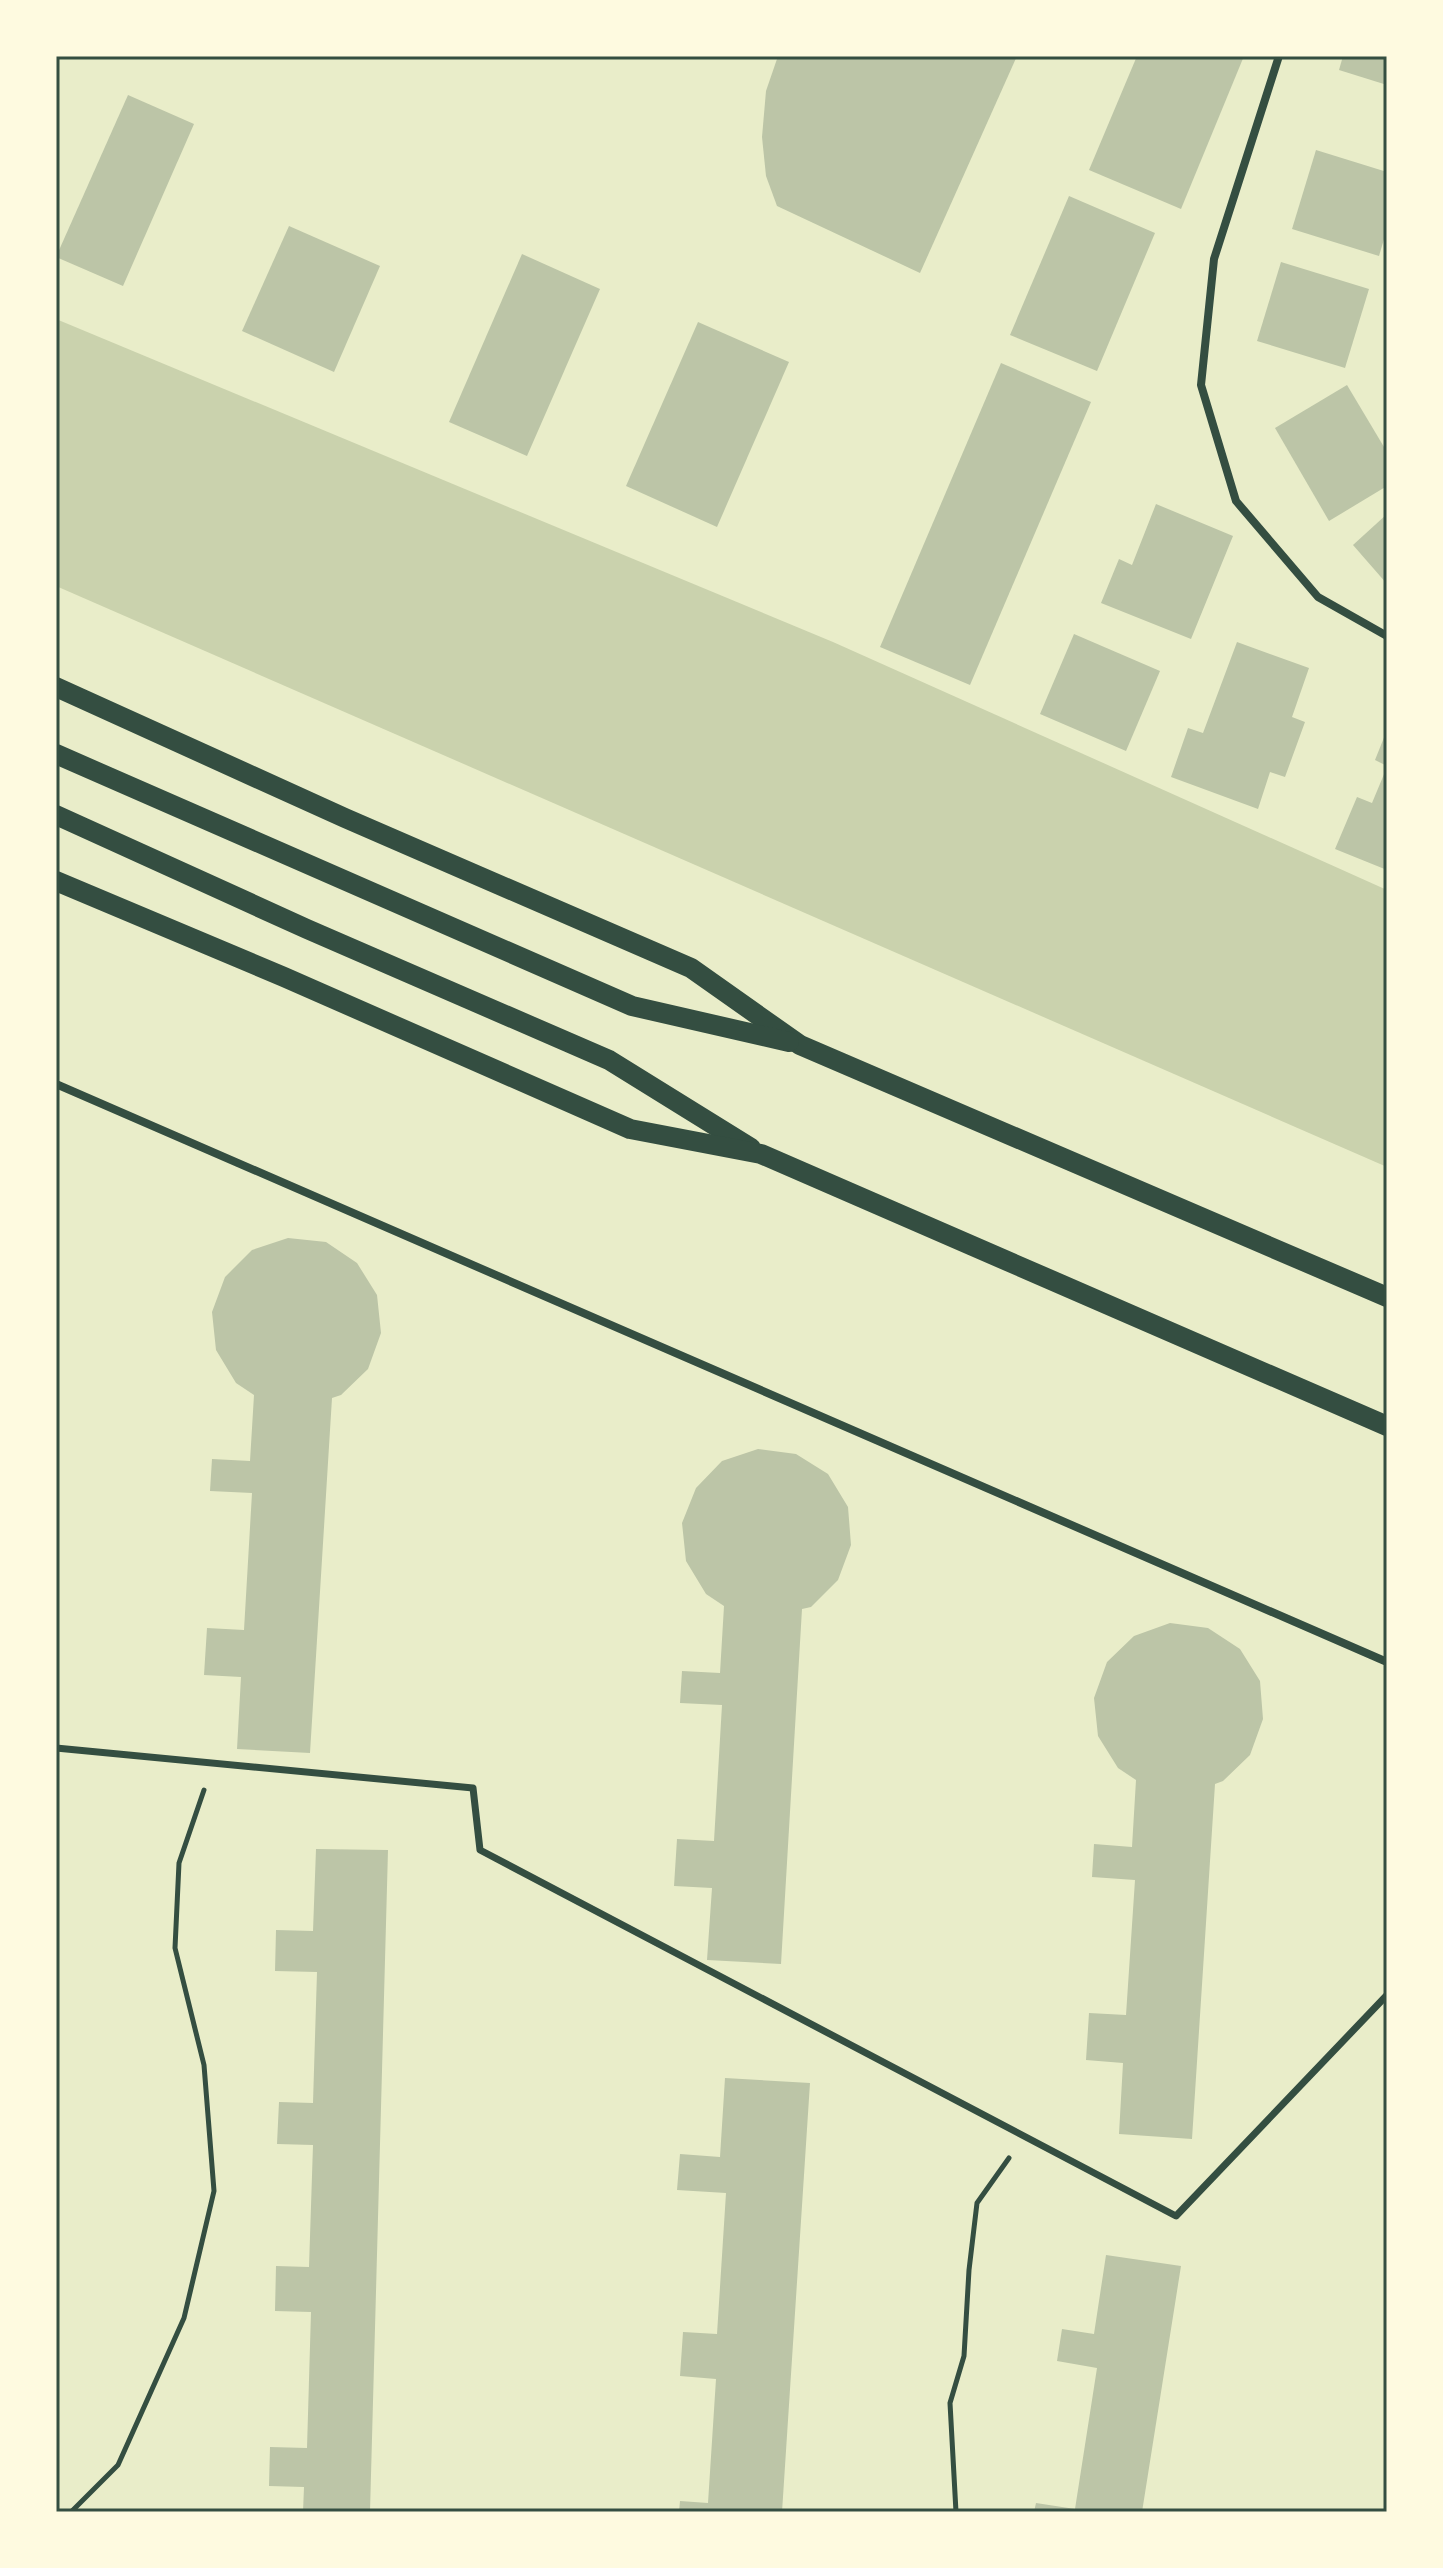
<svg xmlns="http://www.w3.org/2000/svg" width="1443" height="2568" font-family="'IBM Plex Sans',sans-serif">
  <rect width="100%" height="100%" fill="#e9edc9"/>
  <path fill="#cad2ad" d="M56,319L833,642L1387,890V1167L56,586Z"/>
  <g fill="#bcc5a7">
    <path d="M778,56H1017L920,273L777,206L766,176L762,137L766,91Z"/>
    <path d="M1137,56H1244L1181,209L1089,170Z"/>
    <path d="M1343,56H1387V85L1339,70Z"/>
    <path d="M128,95L194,124L123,286L56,257Z"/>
    <path d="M1316,150L1387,172V229L1379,256L1292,229Z"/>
    <path d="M1069,196L1155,233L1097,371L1010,335Z"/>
    <path d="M289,226L380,266L334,372L242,331Z"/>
    <path d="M522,254L600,289L527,456L449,422Z"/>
    <path d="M1281,262L1369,289L1345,368L1257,341Z"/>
    <path d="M698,322L789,362L717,527L626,486Z"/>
    <path d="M1001,363L1091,402L970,685L880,647Z"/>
    <path d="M1347,385L1387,452V486L1329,521L1275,428Z"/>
    <path d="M1156,504L1233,536L1191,639L1101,603L1119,559L1132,565Z"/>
    <path d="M1387,514V584L1353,545Z"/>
    <path d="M1074,634L1160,671L1126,751L1040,714Z"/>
    <path d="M1237,642L1309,668L1292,717L1305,722L1285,777L1270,772L1258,809L1171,777L1188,728L1203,733Z"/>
    <path d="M1387,730V766L1375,760Z"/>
    <path d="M1387,767V870L1335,849L1357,797L1372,803Z"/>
    <path d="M288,1238L326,1242L357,1263L377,1295L381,1333L368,1369L341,1395L332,1398L310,1753L237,1749L241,1677L204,1675L207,1628L244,1630L252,1493L210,1491L212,1459L250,1461L254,1395L236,1383L216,1350L212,1312L225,1277L252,1250Z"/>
    <path d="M758,1449L796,1454L828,1474L848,1507L851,1545L838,1580L811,1607L802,1609L781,1964L707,1960L712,1888L674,1886L677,1839L714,1841L722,1705L680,1703L682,1671L720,1673L724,1606L706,1594L686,1561L682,1523L696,1488L722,1461Z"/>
    <path d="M1170,1623L1208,1628L1240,1649L1260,1681L1263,1719L1250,1755L1223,1781L1215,1784L1192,2139L1119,2134L1123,2063L1086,2060L1089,2013L1126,2015L1135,1880L1092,1877L1094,1844L1132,1847L1136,1780L1118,1768L1098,1736L1094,1698L1107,1662L1134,1636Z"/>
    <path d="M316,1849L388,1850L370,2512H303L304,2487L269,2486L270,2447L307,2448L311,2312L275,2311L276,2266L309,2267L313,2145L277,2144L279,2102L313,2103L317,1972L275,1971L276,1930L313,1931Z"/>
    <path d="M725,2078L810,2083L782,2512H679L680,2501L708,2503L716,2379L680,2376L683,2332L717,2334L726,2193L677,2190L680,2154L720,2157Z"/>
    <path d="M1106,2255L1181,2266L1142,2512H1034L1036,2503L1075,2509L1097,2368L1057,2361L1062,2329L1094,2334Z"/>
  </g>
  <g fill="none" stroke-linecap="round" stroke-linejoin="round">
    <g stroke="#344e41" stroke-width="5">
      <path d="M71,2512L118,2465L184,2318L214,2191L204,2065L175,1948L179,1863L204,1790"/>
      <path d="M956,2512L950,2403L964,2356L969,2270L977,2203L1009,2158"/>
    </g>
    <path stroke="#344e41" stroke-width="7" d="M56,1748L473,1788L480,1850L1176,2216L1387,1995"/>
    <g stroke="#344e41" stroke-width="8">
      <path d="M1279,56L1214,259L1201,385L1236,501L1318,597L1387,636"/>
      <path d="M56,1084L1387,1662"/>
    </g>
    <g stroke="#344e41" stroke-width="20">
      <path d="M56,687L345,818L691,968L800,1045L1387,1297"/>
      <path d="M56,754L632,1006L789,1042"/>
      <path d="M56,815L307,929L609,1060L751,1148"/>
      <path d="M56,881L284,977L630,1129L761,1154L1387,1426"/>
    </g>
  </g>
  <rect width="1443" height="2568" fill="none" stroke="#fefae0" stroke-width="116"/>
  <rect x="58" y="58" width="1327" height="2452" fill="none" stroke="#344e41" stroke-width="3"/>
</svg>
